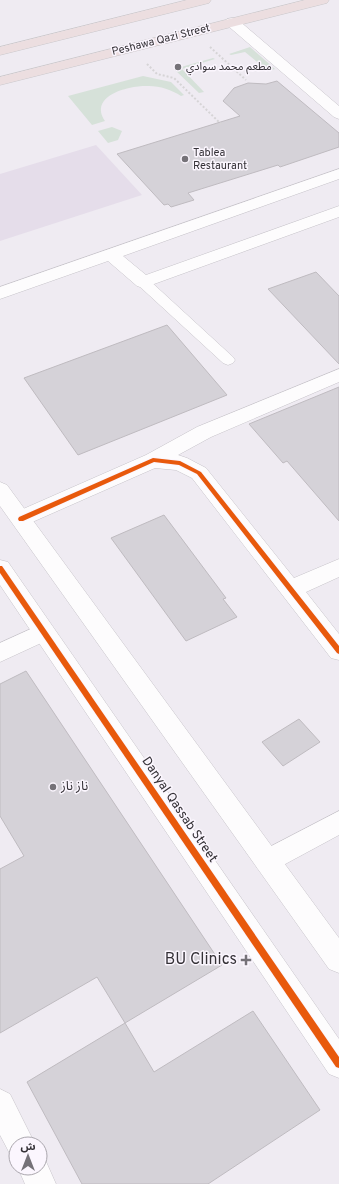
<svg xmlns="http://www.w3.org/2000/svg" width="339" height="1184" font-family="Overpass,'Noto Sans Arabic',sans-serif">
  <rect width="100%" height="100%" fill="#efebf2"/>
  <path fill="#e5ddea" d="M96,145L142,195L0,241V174Z"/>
  <g fill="#d6e1d9">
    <path d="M250,47L275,69L268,71L245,52L231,55L229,54Z"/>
    <path d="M213,58L215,59L182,69L204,92L199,93L174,69Z"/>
    <path d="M143,76L171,82L184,95L181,96C172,90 160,86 149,86C130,85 88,95 105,121L92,125L68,96Z"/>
    <path d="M112,127L122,131L118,140L108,143L98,131Z"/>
  </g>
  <g fill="#d5d2d8" stroke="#bfbbc0">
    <path d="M277,81L339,133V147L280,167L278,165L188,193L194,200L171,207L168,204L164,205L117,154L240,116L223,101L234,88L248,83L266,84Z"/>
    <path d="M316,272L339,296V364L268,289Z"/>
    <path d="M167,325L227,395L78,455L24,378Z"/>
    <path d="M339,387V521L287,461L283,463L249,424Z"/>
    <path d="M164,515L226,598L223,599L237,617L186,641L111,538Z"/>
    <path d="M26,671L222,965L125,1023L97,977L0,1033V869L24,856L0,816V684Z"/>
    <path d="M299,719L320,742L283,766L262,742Z"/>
    <path d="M253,1011L320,1110L208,1184H82L27,1082L125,1023L154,1072Z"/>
  </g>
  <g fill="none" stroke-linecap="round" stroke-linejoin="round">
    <g stroke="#c6c3c9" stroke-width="1">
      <path id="service" d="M143,278L148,279L233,357L235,360L233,363L228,365L223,363L138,285L136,282L138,279Z"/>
    </g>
    <g stroke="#c6c3c9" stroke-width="1">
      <g id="minor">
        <path d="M232,18L237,19L339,106V119L334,117L227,25L225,22L227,19Z"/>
        <path d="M339,169V179L123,256L146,275L339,206V217L143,288L137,286L108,261L0,299V287Z"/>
        <path d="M339,369V382L211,437L178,455L187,458L206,468L294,578L339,559V577L306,592L339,634V660L331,658L192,478L176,470L155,468L21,527L14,525L11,519L14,513L146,455L197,427Z"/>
        <path d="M44,623L52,626L55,632L52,638L0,662V643Z"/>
        <path d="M339,811V835L276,869L267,873L258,869L254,861L258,853Z"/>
        <path d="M0,1089L10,1094L35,1144H16V1157L10,1154L0,1135Z"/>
        <path d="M40,1156L44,1157L56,1184H25L18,1168H40Z"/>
      </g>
    </g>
    <g stroke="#c6c3c9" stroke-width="1">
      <g id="tertiary">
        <path d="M0,482L7,485L339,938V973L329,969L0,506Z"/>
        <path d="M0,560L8,562L339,1039V1078L329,1074L0,585Z"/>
      </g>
    </g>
    <g stroke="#c9c7ca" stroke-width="1">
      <g id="trunk">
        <path d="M187,0H211L209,3L0,55V47Z"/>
        <path d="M305,0H329L327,3L0,85V77Z"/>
      </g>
    </g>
    <g stroke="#d6d4d6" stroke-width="2" stroke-dasharray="2 2" stroke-linecap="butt">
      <path d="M210,47L246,80"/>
      <path d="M147,64L157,74L174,78L221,124"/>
    </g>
    <use href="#service" fill="#fdfcfd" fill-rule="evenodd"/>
    <use href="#minor" fill="#fdfcfd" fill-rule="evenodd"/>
    <use href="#tertiary" fill="#fdfcfd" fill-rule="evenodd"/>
    <use href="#trunk" fill="#ecdee0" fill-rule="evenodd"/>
    <g stroke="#fbf6fe" stroke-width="2">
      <g id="cycleway">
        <path d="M153,458L180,461L201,472L339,646V654L337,653L197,474L179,465L154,462L23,521H19L18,519L19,517Z"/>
        <path d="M0,566H2L339,1057V1068L336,1067L0,573Z"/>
      </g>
    </g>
    <use href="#cycleway" fill="#e8590c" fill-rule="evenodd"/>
  </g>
  <g fill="#757278" stroke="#fbf6fe" stroke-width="1.5">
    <circle cx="178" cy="67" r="4"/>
    <circle cx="185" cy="159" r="4"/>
    <circle cx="53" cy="787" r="4"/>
    <path d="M244 954h4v4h4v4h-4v4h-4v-4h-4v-4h4z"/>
  </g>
  <g text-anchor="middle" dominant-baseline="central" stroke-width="3" stroke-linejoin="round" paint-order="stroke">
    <g font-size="11" fill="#343136" stroke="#fbf6fe">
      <text transform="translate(161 40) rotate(-14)">Peshawa Qazi Street</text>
    </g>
    <g font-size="11" fill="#343136" stroke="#fbf6fe" text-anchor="start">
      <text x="186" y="67">مطعم محمد سوادي</text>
      <text x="193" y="153">Tablea<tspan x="193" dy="13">Restaurant</tspan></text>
    </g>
    <g font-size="13" fill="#343136" stroke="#fbf6fe" text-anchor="start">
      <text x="61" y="787">ناز ناز</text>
    </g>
    <g font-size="13" fill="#343136" stroke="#fbf6fe">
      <text transform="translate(179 810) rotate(56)">Danyal Qassab Street</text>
    </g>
    <g font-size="16" fill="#343136" stroke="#fbf6fe" text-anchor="end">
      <text x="237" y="960">BU Clinics</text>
    </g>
  </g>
  <g transform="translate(28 1156)"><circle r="19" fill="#fbf6fe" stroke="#aba7ae"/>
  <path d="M0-3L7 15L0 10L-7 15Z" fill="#757278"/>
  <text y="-6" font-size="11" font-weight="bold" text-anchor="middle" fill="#343136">ش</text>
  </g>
</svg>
